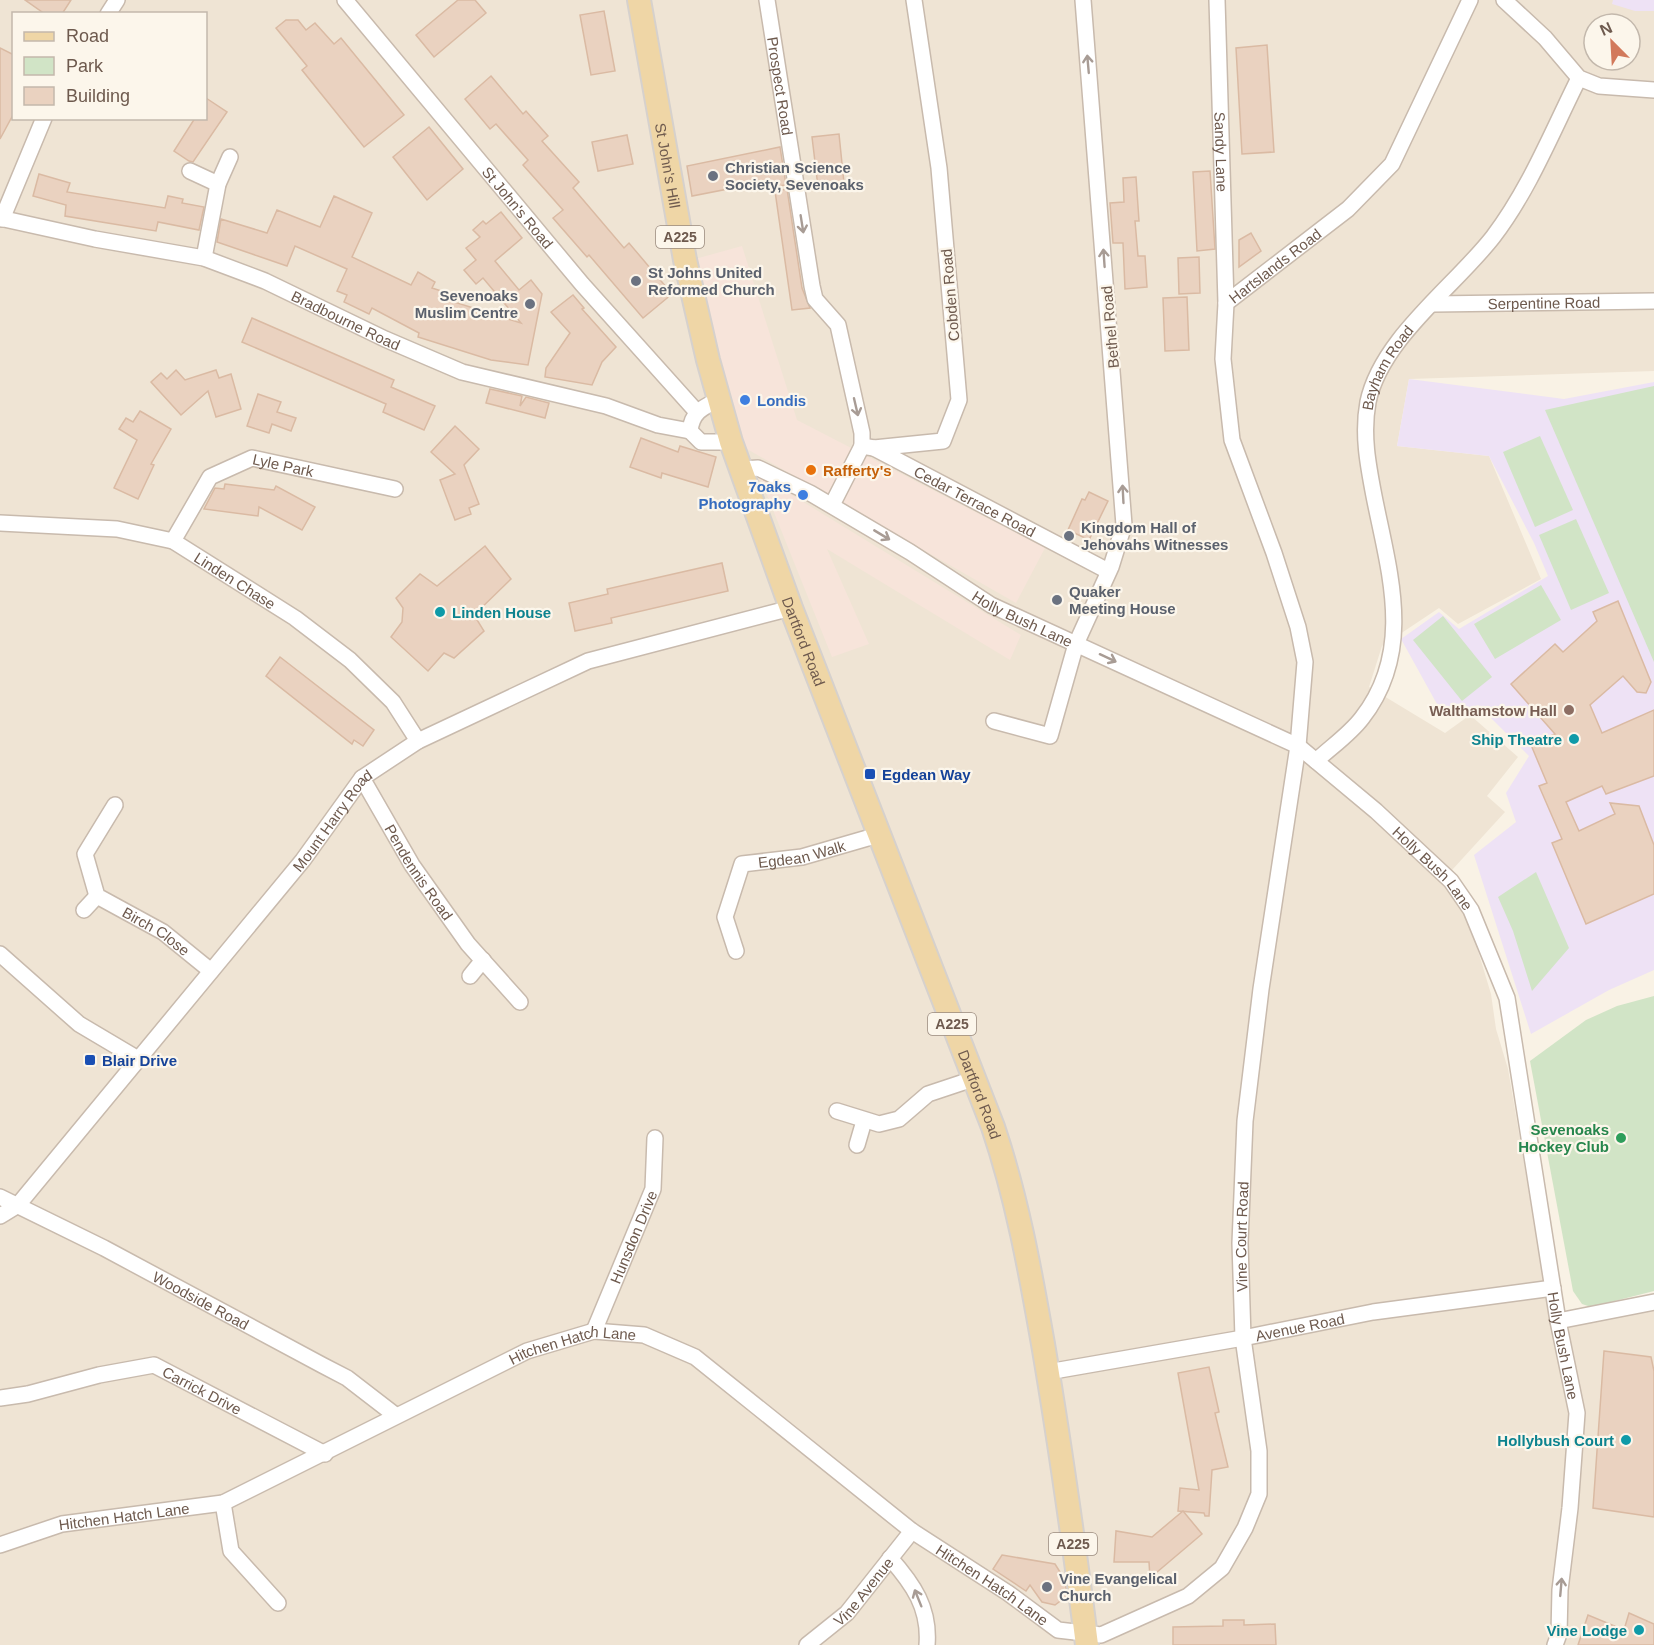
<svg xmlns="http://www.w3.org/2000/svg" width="1654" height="1645" font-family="Arial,sans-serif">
  <rect width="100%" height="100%" fill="#f9f2e5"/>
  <path fill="#efe4d4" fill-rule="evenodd" d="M0,0H1654V371L1409,379L1397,446L1489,456L1541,579L1458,624L1439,608L1382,646L1369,687L1445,733L1470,715L1518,757L1487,796L1505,812L1442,881L1469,921L1491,994L1496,1029L1508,1069L1552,1326L1654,1306V1645H0ZM14,14H206V118H14ZM1594,24H1630V60H1594Z"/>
  <g fill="#f7e4da">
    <path d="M742,246L797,420L1045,548L1016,603L740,445L695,259Z"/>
    <path d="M759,475L1021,635L1010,660L827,549L869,644L832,657Z"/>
  </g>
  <g fill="#eee2f5">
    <path d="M1613,0H1654V11H1635L1612,4Z"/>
    <path d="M1409,379L1564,399L1654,382V970L1609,990L1531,1034L1474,855L1516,822L1506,793L1529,756L1478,705L1443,715L1401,639L1439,612L1459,629L1548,576L1534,543L1489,456L1397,446Z"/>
  </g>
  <g fill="#d1e4c6">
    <path d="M1654,386V662L1545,410Z"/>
    <path d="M1540,436L1573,510L1535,527L1503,452Z"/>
    <path d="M1576,519L1609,593L1571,610L1539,535Z"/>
    <path d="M1541,585L1561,620L1495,659L1474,624Z"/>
    <path d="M1443,616L1492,677L1462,701L1413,640Z"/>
    <path d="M1536,872L1569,948L1532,991L1513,931L1498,897Z"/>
    <path d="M1654,996V1291L1591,1307L1582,1304L1573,1291L1530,1061L1586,1020L1617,1006Z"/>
  </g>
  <g fill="#ead2c0" stroke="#dabaa3" stroke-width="1.5">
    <path d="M25,0H71L62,14H45Z"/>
    <path d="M458,0H475L486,13L434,57L416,35Z"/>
    <path d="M604,11L615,71L591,75L580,15Z"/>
    <path d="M286,20H298L306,30L315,23L334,44L341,38L404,115L364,147L302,70L307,66L276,28Z"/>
    <path d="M1267,45L1274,152L1242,154L1236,48Z"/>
    <path d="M0,48L14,55V113L0,139Z"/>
    <path d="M491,76L523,114L526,111L548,136L542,141L579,182L573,188L624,248L629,243L672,294L643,318L589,255L587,257L553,218L563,210L523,165L528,160L496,124L490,129L465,99Z"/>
    <path d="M206,98L227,112L193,162L189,161L174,151L195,118H206Z"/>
    <path d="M429,127L463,169L427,200L393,157Z"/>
    <path d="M839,134L844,183L818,187L812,137Z"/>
    <path d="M627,135L633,164L598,171L592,142Z"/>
    <path d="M780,147L786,185L760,188L759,183L692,196L687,166Z"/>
    <path d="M1210,171L1215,249L1197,251L1193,172Z"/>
    <path d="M39,174L70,183L67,192L165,208L168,196L183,199L182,203L204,207L199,230L158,222L156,231L65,216L66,205L33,196Z"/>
    <path d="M1136,177L1139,221H1135L1138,256H1145L1147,287L1125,289L1123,243H1113L1110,203L1124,202L1123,178Z"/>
    <path d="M787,189L802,288L810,308L792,310L775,191Z"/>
    <path d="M334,196L372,213L352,257L411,285L418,272L435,282L432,288L460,297L454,302L521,323L483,278L476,284L464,270L476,260L466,248L480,237L473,230L483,221L486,224L501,212L522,238L495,261L519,290L531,280L542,294L528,365L491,360L418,337L419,333L372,308L369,314L344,302L347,295L337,291L347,269L295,246L287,266L217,242L221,219L267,233L277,210L320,227Z"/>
    <path d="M1251,233L1261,251L1239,267V240Z"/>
    <path d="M1199,257L1200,293L1179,294L1178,258Z"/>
    <path d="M573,295L584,308L582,309L616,347L602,362L592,385L545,377L546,368L570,333L551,312Z"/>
    <path d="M1187,297L1189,350L1165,351L1163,298Z"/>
    <path d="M252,318L394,380L391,387L435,406L424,430L383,412L386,404L242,342Z"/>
    <path d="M176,370L185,380L216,370L219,378L231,374L241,409L216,417L208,391L181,415L151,382L161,373L167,379Z"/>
    <path d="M490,389L522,396L520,406L526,397L549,403L545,418L486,403Z"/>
    <path d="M258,394L281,402L277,412L296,418L291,431L272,424L269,433L247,426Z"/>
    <path d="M140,411L171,429L151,464L154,465L138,499L114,488L137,440L119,429L126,418L133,422Z"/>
    <path d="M455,426L479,449L464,465L479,504L469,508L471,514L455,520L440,480L455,474L431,452Z"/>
    <path d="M641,438L678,452L680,446L716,457L708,487L662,473L661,478L630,467Z"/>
    <path d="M225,484L274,490L276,486L315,507L302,530L259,507L258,516L204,509L215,488L224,489Z"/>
    <path d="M1089,492L1108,501L1089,540L1068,530L1082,499L1085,500Z"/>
    <path d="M485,546L511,579L474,615L484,631L454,658L444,653L428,671L391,637L402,622L403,608L396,598L420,574L437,586Z"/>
    <path d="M722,563L728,591L611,618L612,623L575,631L569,603L608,594L607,589Z"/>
    <path d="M1618,601L1651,682L1646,693L1637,692L1623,676L1590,705L1602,733L1654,710V776L1606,794L1602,786L1566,802L1579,831L1615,814L1610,803L1639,806L1654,845V894L1586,924L1552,843L1562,839L1539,786L1547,783L1531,745L1555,734L1511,684L1555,644L1563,652L1597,621L1593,612Z"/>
    <path d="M280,657L374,730L363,746L354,740L352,744L266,676Z"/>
    <path d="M1604,1351L1651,1357L1654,1371V1517L1593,1508Z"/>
    <path d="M1209,1367L1219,1412L1215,1413L1228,1467L1212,1470L1209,1516H1205L1204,1513L1178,1511L1180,1488L1199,1490L1178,1373Z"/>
    <path d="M1183,1511L1202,1534L1150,1578L1149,1562H1114L1116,1531L1152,1537Z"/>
    <path d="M1002,1555L1055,1564L1065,1580L1067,1596L1055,1605L1042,1602L1030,1585L1026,1591L993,1569Z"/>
    <path d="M1629,1613L1654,1624V1645H1578L1588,1615L1624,1630Z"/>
    <path d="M1223,1620H1244V1625L1275,1624L1276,1645H1173V1627L1223,1626Z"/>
  </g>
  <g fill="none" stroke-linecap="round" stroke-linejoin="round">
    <g stroke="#c8baad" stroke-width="18">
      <g id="street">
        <path id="s1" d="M345,0L582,284L696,411"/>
        <path id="s2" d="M767,0L812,286L815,299L838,325L862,433V446"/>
        <path id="s3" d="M1217,0L1226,303"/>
        <path d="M1504,0L1545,38L1579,78L1599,86L1654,90"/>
        <path d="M108,14L117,0"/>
        <path d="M190,171L218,184"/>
        <path id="s4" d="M0,218L95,239L204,258L265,281L385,339L462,372L606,406L658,425L690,431"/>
        <path d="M2,219L44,118"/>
        <path d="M204,258L218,184L230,157"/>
        <path id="s5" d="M1433,304L1654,301"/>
        <path d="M720,399C704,407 692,411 690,431L701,442H731"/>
        <path id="s6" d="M874,448L1108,571"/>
        <path id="s7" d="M742,469L758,468L810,493L910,552L991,605L1298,746L1376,811L1451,881L1471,910L1507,998L1558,1321L1577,1413L1570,1508L1560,1590L1559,1634L1555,1645"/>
        <path d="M832,505L862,446L874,448L943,441L959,400L939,168L914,0"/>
        <path id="s8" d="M0,523L117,529L173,541L295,618L350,660L393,702L418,741"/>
        <path id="s9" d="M173,541L210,477L252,458L395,489"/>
        <path d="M994,721L1050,736L1076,644L1111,567L1124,525L1083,0"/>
        <path id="s10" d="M1316,761C1331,747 1350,734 1362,718C1415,650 1389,572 1374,496C1368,465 1362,434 1368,402C1381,339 1454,287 1493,237C1529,190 1552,132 1579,78"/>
        <path id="s11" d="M362,778L412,865L468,944L520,1002"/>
        <path id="s12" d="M115,805L85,854L97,896L163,932L211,971"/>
        <path d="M84,910L97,896"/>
        <path id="s13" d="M736,951L725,917L742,864L802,857L878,835"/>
        <path d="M0,954L79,1024L138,1059"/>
        <path d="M470,976L483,960"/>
        <path d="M837,1111L879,1124L899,1119L928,1094L973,1079"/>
        <path d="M857,1145L864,1121"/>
        <path id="s14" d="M0,1197L104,1248L322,1365L347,1378L395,1415"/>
        <path id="s15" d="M0,1216L18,1205L303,860L362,778L418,741L588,661L791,608"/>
        <path d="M1558,1321L1654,1302"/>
        <path id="s16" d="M594,1331L653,1189L655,1138"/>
        <path id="s17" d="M1048,1372L1243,1338L1373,1312L1553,1288"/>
        <path id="s18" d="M0,1398L28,1394L99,1375L154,1365L325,1454"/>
        <path d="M223,1503L231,1551L278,1603"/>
        <path id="s19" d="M0,1545L62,1524L223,1503L527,1351L594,1331L644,1335L695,1357L912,1531L1008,1593L1058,1630L1101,1635L1188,1596L1222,1568L1245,1528L1259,1494V1451L1243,1338L1240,1243L1245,1121L1261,989L1298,746L1305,662L1298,627L1274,553L1232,440L1223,359L1226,303L1348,209L1392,164L1470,0"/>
        <path d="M890,1558C913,1584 930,1608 927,1645"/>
        <path id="s20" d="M807,1645L847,1613L912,1531"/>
      </g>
    </g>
    <g stroke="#d6d1cd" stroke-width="26">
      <g id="primary">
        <path id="s21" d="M639,0L685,260L708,360L731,442L791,608L993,1127C1017,1198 1030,1270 1043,1344C1060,1444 1074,1544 1087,1645"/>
      </g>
    </g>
    <use href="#street" stroke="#fff" stroke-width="15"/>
    <use href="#primary" stroke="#efd6a6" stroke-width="22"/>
  </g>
  <defs><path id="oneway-shaft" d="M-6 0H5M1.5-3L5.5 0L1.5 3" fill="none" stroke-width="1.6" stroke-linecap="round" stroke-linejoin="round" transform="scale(1.5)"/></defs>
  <g stroke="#a89c95">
    <use href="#oneway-shaft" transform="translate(1088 64) rotate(-95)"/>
    <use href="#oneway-shaft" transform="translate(802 224) rotate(81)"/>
    <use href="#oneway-shaft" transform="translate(1104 258) rotate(-94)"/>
    <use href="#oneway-shaft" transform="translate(856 407) rotate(77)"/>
    <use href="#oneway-shaft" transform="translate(1123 494) rotate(-93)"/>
    <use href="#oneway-shaft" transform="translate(882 535) rotate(31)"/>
    <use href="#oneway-shaft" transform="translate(1108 658) rotate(25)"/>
    <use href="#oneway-shaft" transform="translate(1561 1587) rotate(-85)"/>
    <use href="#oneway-shaft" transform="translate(918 1598) rotate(-112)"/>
  </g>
  <g fill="#6b7280" stroke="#fcf6eb" stroke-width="2">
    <circle cx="713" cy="176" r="6"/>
    <circle cx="636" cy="281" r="6"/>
    <circle cx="530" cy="304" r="6"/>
    <circle cx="1069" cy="536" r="6"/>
    <circle cx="1057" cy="600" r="6"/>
    <circle cx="1047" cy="1587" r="6"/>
  </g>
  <g fill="#3f7fe0" stroke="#fcf6eb" stroke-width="2">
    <circle cx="745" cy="400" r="6"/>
    <circle cx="803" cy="495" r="6"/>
  </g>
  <circle fill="#e8710a" stroke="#fcf6eb" stroke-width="2" cx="811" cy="470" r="6"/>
  <g fill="#0f9aa8" stroke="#fcf6eb" stroke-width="2">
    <circle cx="440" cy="612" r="6"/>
    <circle cx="1574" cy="739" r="6"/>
    <circle cx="1626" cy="1440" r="6"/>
    <circle cx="1639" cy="1630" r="6"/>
  </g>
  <circle fill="#8d6e63" stroke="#fcf6eb" stroke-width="2" cx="1569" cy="710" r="6"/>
  <g fill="#1a4fb4" stroke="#fcf6eb" stroke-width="2">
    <rect x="864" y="768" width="12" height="12" rx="3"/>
    <rect x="84" y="1054" width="12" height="12" rx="3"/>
  </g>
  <circle fill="#2e9e5b" stroke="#fcf6eb" stroke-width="2" cx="1621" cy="1138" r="6"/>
  <g text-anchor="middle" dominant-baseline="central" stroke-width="4.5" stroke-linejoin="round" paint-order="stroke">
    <g fill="#fcf6eb" stroke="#99897d" stroke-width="1.5">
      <rect x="656" y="226" width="48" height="22" rx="4.5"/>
      <rect x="928" y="1013" width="48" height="22" rx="4.5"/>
      <rect x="1049" y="1533" width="48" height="22" rx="4.5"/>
    </g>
    <g font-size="14" font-weight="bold" fill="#6e5a4e">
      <text x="680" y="237">A225</text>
      <text x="952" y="1024">A225</text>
      <text x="1073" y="1544">A225</text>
    </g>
    <g font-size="15" fill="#6e5a4e" stroke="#fcf6eb">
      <text stroke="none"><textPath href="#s2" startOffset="87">Prospect Road</textPath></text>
      <text stroke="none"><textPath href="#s3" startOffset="152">Sandy Lane</textPath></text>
      <text stroke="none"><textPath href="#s21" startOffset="168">St John's Hill</textPath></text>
      <text stroke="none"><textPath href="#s1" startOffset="270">St John's Road</textPath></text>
      <text stroke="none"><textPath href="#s19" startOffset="2734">Hartslands Road</textPath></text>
      <text transform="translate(950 295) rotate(-95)">Cobden Road</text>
      <text stroke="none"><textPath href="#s5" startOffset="111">Serpentine Road</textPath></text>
      <text stroke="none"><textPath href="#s4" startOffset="363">Bradbourne Road</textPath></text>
      <text transform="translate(1110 327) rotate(-95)">Bethel Road</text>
      <text stroke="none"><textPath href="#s10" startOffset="428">Bayham Road</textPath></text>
      <text stroke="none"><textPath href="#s9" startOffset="152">Lyle Park</textPath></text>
      <text stroke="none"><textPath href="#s6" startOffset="114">Cedar Terrace Road</textPath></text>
      <text stroke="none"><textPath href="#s8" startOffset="248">Linden Chase</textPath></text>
      <text stroke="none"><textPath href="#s7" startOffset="321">Holly Bush Lane</textPath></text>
      <text stroke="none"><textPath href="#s21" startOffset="664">Dartford Road</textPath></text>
      <text stroke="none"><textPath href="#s15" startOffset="518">Mount Harry Road</textPath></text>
      <text stroke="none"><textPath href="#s13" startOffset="152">Egdean Walk</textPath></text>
      <text stroke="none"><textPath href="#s7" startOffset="807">Holly Bush Lane</textPath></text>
      <text stroke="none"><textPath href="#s11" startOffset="110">Pendennis Road</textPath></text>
      <text stroke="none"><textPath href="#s12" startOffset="170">Birch Close</textPath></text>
      <text stroke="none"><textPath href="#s21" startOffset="1150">Dartford Road</textPath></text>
      <text stroke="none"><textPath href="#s16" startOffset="102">Hunsdon Drive</textPath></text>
      <text stroke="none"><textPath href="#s19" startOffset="1722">Vine Court Road</textPath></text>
      <text stroke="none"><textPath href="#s14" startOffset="226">Woodside Road</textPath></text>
      <text stroke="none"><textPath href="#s17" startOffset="256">Avenue Road</textPath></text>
      <text stroke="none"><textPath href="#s7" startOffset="1311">Holly Bush Lane</textPath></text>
      <text stroke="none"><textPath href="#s19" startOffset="614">Hitchen Hatch Lane</textPath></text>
      <text stroke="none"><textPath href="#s18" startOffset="212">Carrick Drive</textPath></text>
      <text stroke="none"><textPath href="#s19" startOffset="128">Hitchen Hatch Lane</textPath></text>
      <text stroke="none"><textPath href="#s19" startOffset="1118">Hitchen Hatch Lane</textPath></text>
      <text stroke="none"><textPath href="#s20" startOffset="78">Vine Avenue</textPath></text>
    </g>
    <g font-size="15" font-weight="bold" fill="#5b616d" stroke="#fcf6eb" text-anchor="start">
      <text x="725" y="167">Christian Science<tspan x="725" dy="17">Society, Sevenoaks</tspan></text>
      <text x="648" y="272">St Johns United<tspan x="648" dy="17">Reformed Church</tspan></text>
      <text x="518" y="295" text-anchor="end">Sevenoaks<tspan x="518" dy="17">Muslim Centre</tspan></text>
      <text x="1081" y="527">Kingdom Hall of<tspan x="1081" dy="17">Jehovahs Witnesses</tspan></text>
      <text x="1069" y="591">Quaker<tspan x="1069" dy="17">Meeting House</tspan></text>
      <text x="1059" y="1578">Vine Evangelical<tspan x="1059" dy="17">Church</tspan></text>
    </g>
    <g font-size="15" font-weight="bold" fill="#366cbe" stroke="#fcf6eb" text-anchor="start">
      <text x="757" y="400">Londis</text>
      <text x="791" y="486" text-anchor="end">7oaks<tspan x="791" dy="17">Photography</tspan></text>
    </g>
    <g font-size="15" font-weight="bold" fill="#c56008" stroke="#fcf6eb" text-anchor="start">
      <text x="823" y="470">Rafferty's</text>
    </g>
    <g font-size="15" font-weight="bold" fill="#0d838f" stroke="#fcf6eb" text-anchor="end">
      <text x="452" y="612" text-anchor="start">Linden House</text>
      <text x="1562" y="739">Ship Theatre</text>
      <text x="1614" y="1440">Hollybush Court</text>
      <text x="1627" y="1630">Vine Lodge</text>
    </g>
    <g font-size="15" font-weight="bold" fill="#785e54" stroke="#fcf6eb" text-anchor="end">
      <text x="1557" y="710">Walthamstow Hall</text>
    </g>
    <g font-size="15" font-weight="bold" fill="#164399" stroke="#fcf6eb" text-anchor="start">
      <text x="882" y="774">Egdean Way</text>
      <text x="102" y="1060">Blair Drive</text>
    </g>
    <g font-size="15" font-weight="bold" fill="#27864d" stroke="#fcf6eb" text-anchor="end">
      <text x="1609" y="1129">Sevenoaks<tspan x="1609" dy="17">Hockey Club</tspan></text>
    </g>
  </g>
  <rect x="12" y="12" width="195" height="108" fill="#fcf6eb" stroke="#c3b8ac" stroke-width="1.5"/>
  <rect x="24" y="32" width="30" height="9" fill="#efd6a6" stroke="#c3b8ac" stroke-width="1.5"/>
  <text x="66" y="42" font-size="18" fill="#6e5a4e">Road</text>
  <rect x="24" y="57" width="30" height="18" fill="#d1e4c6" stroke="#c3b8ac" stroke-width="1.5"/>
  <text x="66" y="72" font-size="18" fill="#6e5a4e">Park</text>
  <rect x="24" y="87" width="30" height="18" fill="#ead2c0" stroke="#c3b8ac" stroke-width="1.5"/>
  <text x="66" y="102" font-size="18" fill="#6e5a4e">Building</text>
  <g transform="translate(1612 42) rotate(336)"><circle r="28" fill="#fcf6eb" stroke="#c3b8ac" stroke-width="1.5"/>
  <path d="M0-4.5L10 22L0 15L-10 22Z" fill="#d2795b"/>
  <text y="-9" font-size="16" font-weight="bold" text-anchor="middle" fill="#6e5a4e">N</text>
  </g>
</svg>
